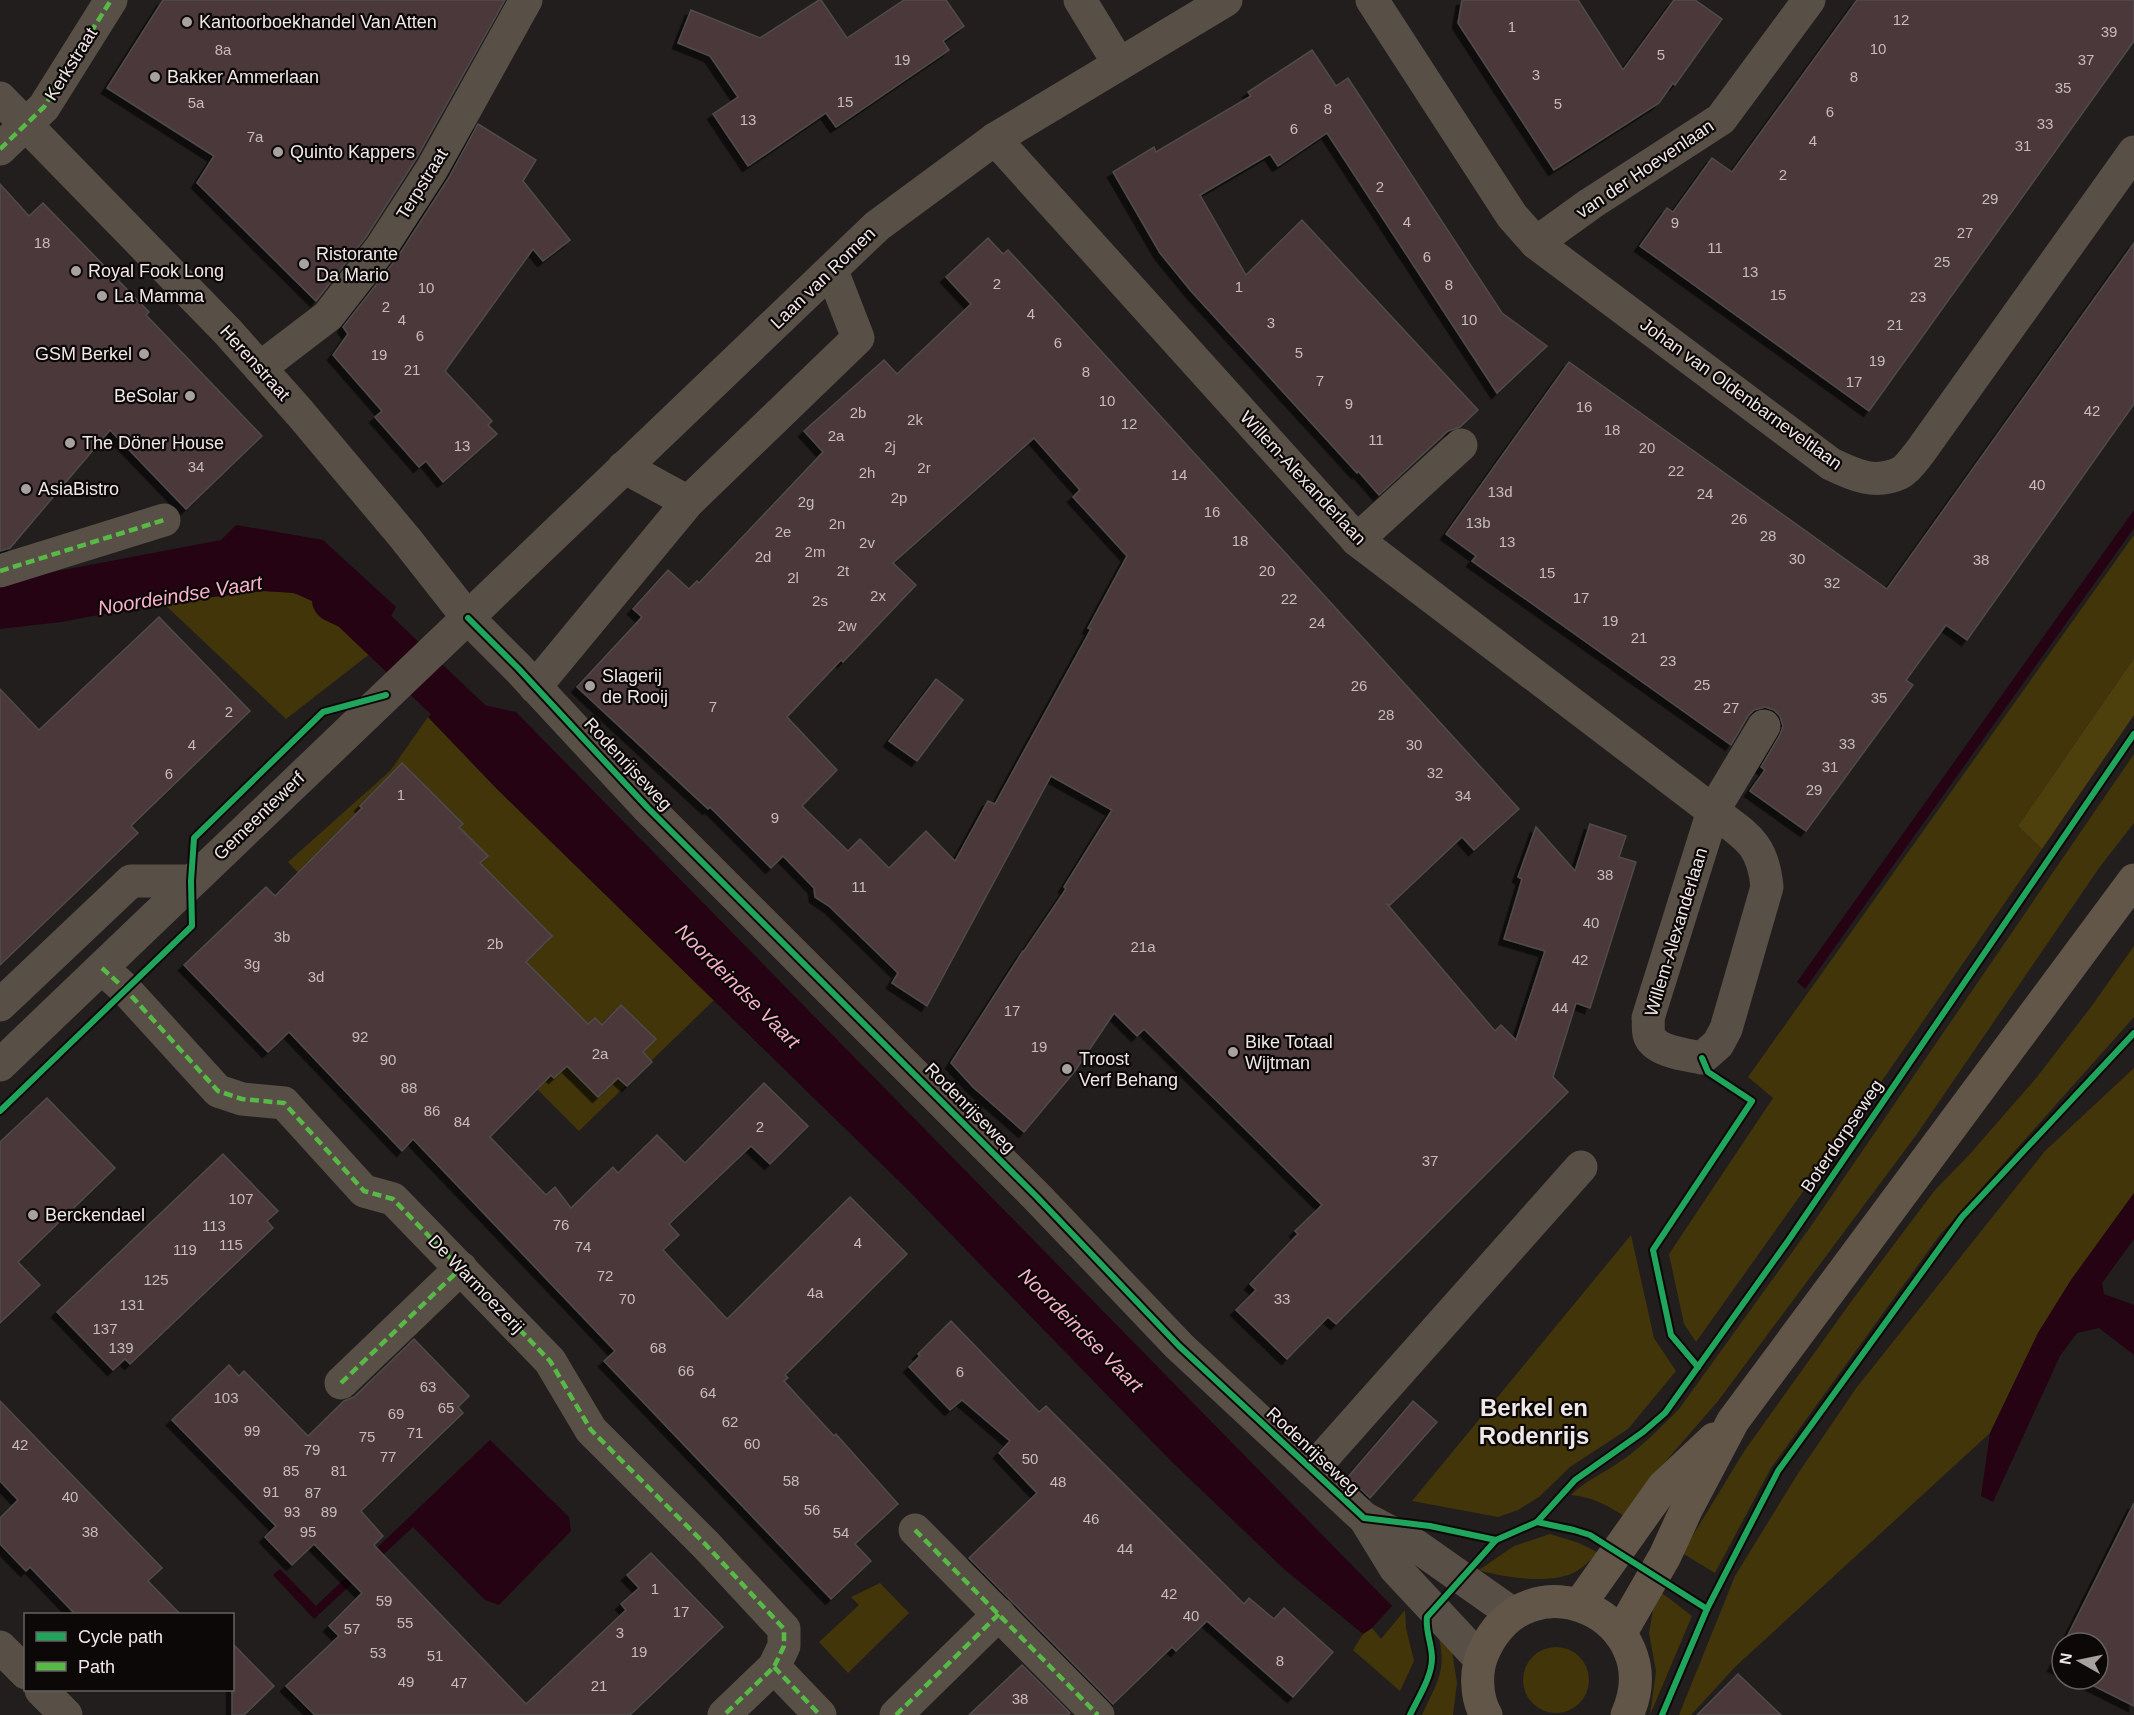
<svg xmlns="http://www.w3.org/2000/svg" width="2134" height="1715" font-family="Helvetica,sans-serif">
  <defs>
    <filter id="shadow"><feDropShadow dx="-5.5" dy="5.5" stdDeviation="0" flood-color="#0009"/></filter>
  </defs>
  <rect width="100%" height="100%" fill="#221e1d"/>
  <g fill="#42350a">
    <path d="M2134,535V658L2018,826L2042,849L1879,1085L1696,1342L1684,1324L1669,1254L1773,1098L1748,1077Z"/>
    <path d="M263,591C273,592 283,591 292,593C325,598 350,630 371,653L286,719L163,603Z"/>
    <path d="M428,717L497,789L714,1000L579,1131L403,955L327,903L288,862L390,771Z"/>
    <path d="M2134,754V823L2099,868L1917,1134L1718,1401L1653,1476L1624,1516C1607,1505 1592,1497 1571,1495C1585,1481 1602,1474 1618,1463C1641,1448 1660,1428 1679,1409L1811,1226Z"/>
    <path d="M2134,946V1017L1939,1236L1771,1468L1715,1573L1682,1553L1745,1450L1853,1299L1935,1190L1969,1155L2037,1077L2091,1007Z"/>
    <path d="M2134,1068V1193L2071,1280L2038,1333L1990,1433L1735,1667L1691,1715H1679L1735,1576L1797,1475L1857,1387L2045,1151Z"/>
    <path d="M1631,1235L1654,1338L1676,1371L1628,1429L1570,1467L1539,1497L1518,1510L1498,1517L1412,1501Z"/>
    <path d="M1550,1534L1579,1543L1599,1553C1592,1558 1585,1566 1577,1571C1554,1585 1504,1578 1479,1570L1514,1546Z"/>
    <path d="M880,1583L909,1613L848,1673L819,1642L859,1605L851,1597Z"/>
    <path d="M1662,1593L1692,1616L1650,1715L1656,1671L1649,1633L1653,1610Z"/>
    <path d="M1405,1610L1406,1628L1414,1661L1400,1691L1353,1650L1363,1634L1372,1628L1381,1639Z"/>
    <path d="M1437,1630L1452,1651L1457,1683L1453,1715H1422C1438,1680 1448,1670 1437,1630Z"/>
    <circle cx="1556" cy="1680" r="33"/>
  </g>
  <path fill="#4e400d" d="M2134,658V715L2042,849L2018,826Z"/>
  <g fill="#250312">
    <path d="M2134,510V528L1805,989L1797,982Z"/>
    <path d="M236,525L323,540L396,607L371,653L350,629L323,606L294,593L263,591L163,603L61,622L0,629V582L221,540Z"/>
    <path d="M451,698L516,712L1392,1606L1372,1628L1363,1634L1285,1570L1172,1462L908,1190L497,789L428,717Z"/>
    <path d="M2134,1193V1239L2102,1283L2104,1294L2134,1305V1355L2099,1328L2077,1333L2060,1356L1993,1502L1981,1496L1990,1433L2038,1333L2071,1280Z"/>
    <path d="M490,1440L569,1517L571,1531L499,1605L485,1600L413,1527L314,1619L273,1575L280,1569L316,1606Z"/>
  </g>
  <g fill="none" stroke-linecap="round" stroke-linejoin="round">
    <path stroke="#250312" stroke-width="44" d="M334,600L351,608L491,741"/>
  </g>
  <g fill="#4c393a" stroke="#4f4b4b" stroke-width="1.5" fill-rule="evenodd" filter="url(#shadow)">
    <path d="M163,0H505L416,159L366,237L316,301L197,183L214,156L107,88Z"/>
    <path d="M819,0H821L847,38L904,0H946L964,26L943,41L949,50L836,127L826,113L748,166L713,114L738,97L710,56L678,43L691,10L760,38Z"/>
    <path d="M1462,0H1578L1623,70L1674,0H1695L1722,19L1675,85L1673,83L1659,103L1554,170L1458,23Z"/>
    <path d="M1857,0H2134V41L1869,411L1640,246L1667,208L1673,212L1712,158L1732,172Z"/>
    <path d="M1312,50L1336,86L1348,78L1502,313L1547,346L1497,393L1327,133L1278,166L1270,154L1200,195L1246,275L1302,220L1478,410L1460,427L1448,431L1379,495L1358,471L1357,473L1191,291L1160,253L1113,172L1154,147L1156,152L1251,96L1248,92Z"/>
    <path d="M478,124L536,160L523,181L570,240L543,261L533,249L445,371L492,421L488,425L497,434L443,482L426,461L419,467L375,417L382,411L333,355L348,334L343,327L397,258L448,179Z"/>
    <path d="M0,184L29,216L43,203L149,312L146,315L262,436L186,509L110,430L10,548L0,551Z"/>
    <path d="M988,238L1003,254L1008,250L1060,306L1519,809L1474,850L1462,837L1390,905L1387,904L1495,1031L1501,1025L1516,1040L1545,951L1504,939L1522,879L1518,877L1536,827L1575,871L1590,824L1626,836L1619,857L1636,862L1590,1008L1576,1003L1553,1077L1568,1092L1336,1324L1328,1317L1287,1359L1236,1310L1256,1290L1250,1284L1298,1234L1295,1231L1322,1205L1144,1029L1137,1036L1114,1013L1075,1071L1024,1132L973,1087L951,1063L1023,951H1024L1066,889L1064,887L1112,810L1051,776L927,1006L892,983L898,973L829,906L815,897L814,888L783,856L771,868L710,807L708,809L577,687L642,617L633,609L668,570L689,589L697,581L699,583L823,452L804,431L884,360L897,374L971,304L946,277ZM1034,438L1080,490L1073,497L1127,556L1088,628L1091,629L995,804L988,801L955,861L926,831L889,868L860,839L848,851L802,806L837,770L787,717L841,660L843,662L916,585L893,563Z"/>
    <path d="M2134,243V404L1967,640L1946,625L1906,680L1913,685L1806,831L1750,791L1765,770L1761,767L1780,735L1783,726L1780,716L1774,710L1765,707L1754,710L1748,716L1731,745L1472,561L1476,556L1446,534L1569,362L1887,589Z"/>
    <path d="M159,617L250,711L131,826L138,833L0,965V689L39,730Z"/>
    <path d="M936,679L963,700L917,761L889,741Z"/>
    <path d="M402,763L463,824L459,827L488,856L480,863L552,936L526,962L588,1024L595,1018L602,1025L621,1005L656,1039L643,1052L652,1062L627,1086L618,1078L598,1097L567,1066L554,1078L551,1075L490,1137L546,1195L555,1187L571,1208L613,1167L618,1173L657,1135L685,1163L764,1083L808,1126L770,1164L751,1146L669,1224L679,1235L663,1250L727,1319L850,1197L907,1254L785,1375L788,1378L784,1381L834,1436L836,1434L898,1504L855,1544L871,1561L831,1599L604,1361L615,1351L413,1139L402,1151L289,1032L268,1052L184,965L266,887L275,896L362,808L360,806Z"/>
    <path d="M47,1098L115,1168L18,1262L40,1285L0,1323V1142Z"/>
    <path d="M223,1154L278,1211L267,1221L273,1228L130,1364L125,1359L113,1370L57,1312Z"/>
    <path d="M951,1321L1039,1412L1046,1406L1244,1604L1249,1598L1274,1619L1284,1608L1333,1652L1293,1697L1207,1621L1176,1651L1172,1647L1113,1704L969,1558L1037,1493L999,1453L1010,1441L962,1400L950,1410L909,1367L920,1356L918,1354Z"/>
    <path d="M414,1339L469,1396L458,1407L463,1413L361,1511L383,1536L374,1545L526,1704L626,1610L621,1604L639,1588L627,1575L651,1553L723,1627L630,1715H315L286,1686L339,1636L329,1626L362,1593L314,1544L292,1565L265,1537L276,1526L172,1420L229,1365L239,1376L244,1371L308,1436L344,1401L354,1397Z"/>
    <path d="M0,1401L162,1568L148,1581L180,1614H75L30,1567L26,1571L0,1544V1518L18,1500L0,1481Z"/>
    <path d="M1413,1401L1437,1422L1370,1498L1348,1477Z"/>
    <path d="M2134,1503V1706L2080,1679H2098V1643H2064Z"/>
    <path d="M232,1643L274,1686L244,1715H232Z"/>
    <path d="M2062,1648V1670L2053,1666Z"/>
    <path d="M1022,1665L1070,1713L1068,1715H969Z"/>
    <path d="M1738,1674L1781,1715H1697Z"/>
  </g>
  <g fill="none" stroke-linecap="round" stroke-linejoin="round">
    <g stroke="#584f46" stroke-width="33">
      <path d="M1080,0L1119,64"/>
      <path d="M1372,0L1512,216L1536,243L1831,464C1854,475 1875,485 1900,473C1908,469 1915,458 1920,452L2134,152"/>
      <path d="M0,98L228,332L300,413L405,538L468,618L518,668L647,807L1037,1197L1179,1346L1364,1518L1415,1545L1513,1614"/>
      <path d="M995,139L1357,540L1713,811L1648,1018C1649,1024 1647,1032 1650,1037C1657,1052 1688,1055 1702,1058L1718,1044L1726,1029L1767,887C1763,843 1746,836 1713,811L1764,726"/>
      <path d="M0,149L44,107L111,0"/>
      <path d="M1536,243L1590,204L1721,119L1809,0"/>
      <path d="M260,368L328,316L381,248L432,169L526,0"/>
      <path d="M624,467L688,502L858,338L832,271"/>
      <path d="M1357,540L1461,445"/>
      <path d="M0,571L164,520"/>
      <path d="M535,687L688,502"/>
      <path d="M102,968L125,989L218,1091L242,1099L284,1103L364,1191L393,1199L550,1361L591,1430L706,1545L784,1629V1646L774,1667L724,1715"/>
      <path d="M0,1005L131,881H191"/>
      <path d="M0,1065L877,226L995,139L1226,0"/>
      <path d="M341,1383L461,1268"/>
      <path d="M1312,1470L1581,1167"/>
      <path d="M1365,1519L1395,1568L1480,1659"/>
      <path d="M915,1530L1098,1715"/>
      <path d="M0,1647L26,1673"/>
      <path d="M774,1667L820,1715"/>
      <path d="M41,1690L66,1715"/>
      <path d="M896,1715L999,1614"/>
    </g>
    <g stroke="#625649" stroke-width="33">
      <path d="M1580,1604L1663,1487L1714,1439"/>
      <path d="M1620,1634L1665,1556L1687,1508L1733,1421L2134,880"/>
      <path d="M1486,1715C1476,1698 1475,1671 1483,1653C1528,1550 1671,1618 1627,1715"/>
    </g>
    <g stroke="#58b947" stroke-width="4.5" stroke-dasharray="9 4.5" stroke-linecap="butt">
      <path d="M0,149L44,107L111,0"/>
      <path d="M0,571L164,520"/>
      <path d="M102,968L125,989L218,1091L242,1099L284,1103L364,1191L393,1199L550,1361L591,1430L706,1545L784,1629V1646L774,1667L724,1715"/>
      <path d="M341,1383L461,1268"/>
      <path d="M915,1530L1098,1715"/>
      <path d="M774,1667L820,1715"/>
      <path d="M896,1715L999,1614"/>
    </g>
    <g stroke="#0c0807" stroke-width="10">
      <g id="cycleway">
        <path d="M468,618L518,668L647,807L1037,1197L1179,1346L1364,1518L1430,1526L1496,1540"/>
        <path d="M0,1111L192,926L191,881L194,838L323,712L386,695"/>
        <path d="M1698,1367L1671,1335L1653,1250L1752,1101L1708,1072L1702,1058"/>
        <path d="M1537,1522L1574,1530L1590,1535L1707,1609"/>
        <path d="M1410,1715C1418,1698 1432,1677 1432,1658C1432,1644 1425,1631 1427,1617L1496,1540L1537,1522L1575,1480L1643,1432L1665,1413L1788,1241L2134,734"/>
        <path d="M1662,1715L1707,1609L1778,1471L1962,1217L2134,1033"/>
      </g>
    </g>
    <use href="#cycleway" stroke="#20a55d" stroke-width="6"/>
  </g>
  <g fill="#a7a1a0" stroke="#0c0807" stroke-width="2">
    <circle cx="187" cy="22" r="6"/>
    <circle cx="155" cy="77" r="6"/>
    <circle cx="278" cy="152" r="6"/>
    <circle cx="304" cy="264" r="6"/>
    <circle cx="76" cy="271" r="6"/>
    <circle cx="102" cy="296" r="6"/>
    <circle cx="144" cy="354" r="6"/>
    <circle cx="190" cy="396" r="6"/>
    <circle cx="70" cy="443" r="6"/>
    <circle cx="26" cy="489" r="6"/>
    <circle cx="590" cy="686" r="6"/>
    <circle cx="1233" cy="1052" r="6"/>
    <circle cx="1067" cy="1069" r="6"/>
    <circle cx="33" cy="1215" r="6"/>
  </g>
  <g text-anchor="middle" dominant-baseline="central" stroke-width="4.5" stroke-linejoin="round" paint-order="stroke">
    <g font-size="15" fill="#c6bcbb">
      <text x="1901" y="19">12</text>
      <text x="1512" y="26">1</text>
      <text x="2109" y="31">39</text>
      <text x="1878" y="48">10</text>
      <text x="223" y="49">8a</text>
      <text x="1661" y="54">5</text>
      <text x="902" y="59">19</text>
      <text x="2086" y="59">37</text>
      <text x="1536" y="74">3</text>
      <text x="1854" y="76">8</text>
      <text x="2063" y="87">35</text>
      <text x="845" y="101">15</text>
      <text x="196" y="102">5a</text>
      <text x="1558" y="103">5</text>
      <text x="1328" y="108">8</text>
      <text x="1830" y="111">6</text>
      <text x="748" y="119">13</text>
      <text x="2045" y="123">33</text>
      <text x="1294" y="128">6</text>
      <text x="255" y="136">7a</text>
      <text x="1813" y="140">4</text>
      <text x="2023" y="145">31</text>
      <text x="1783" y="174">2</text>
      <text x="1380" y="186">2</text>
      <text x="1990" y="198">29</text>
      <text x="1407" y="221">4</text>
      <text x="1675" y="222">9</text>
      <text x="1965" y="232">27</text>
      <text x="42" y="242">18</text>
      <text x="1715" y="247">11</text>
      <text x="1427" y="256">6</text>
      <text x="1942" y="261">25</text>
      <text x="1750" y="271">13</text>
      <text x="997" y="283">2</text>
      <text x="1449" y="284">8</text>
      <text x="1239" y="286">1</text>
      <text x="426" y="287">10</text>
      <text x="1778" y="294">15</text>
      <text x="1918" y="296">23</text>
      <text x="386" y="306">2</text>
      <text x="1031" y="313">4</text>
      <text x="402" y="319">4</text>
      <text x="1469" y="319">10</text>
      <text x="1271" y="322">3</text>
      <text x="1895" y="324">21</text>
      <text x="420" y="335">6</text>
      <text x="1058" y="342">6</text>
      <text x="1299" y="352">5</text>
      <text x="379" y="354">19</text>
      <text x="1877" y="360">19</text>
      <text x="412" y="369">21</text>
      <text x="1086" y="371">8</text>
      <text x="1320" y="380">7</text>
      <text x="1854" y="381">17</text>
      <text x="1107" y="400">10</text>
      <text x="1349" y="403">9</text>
      <text x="1584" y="406">16</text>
      <text x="2092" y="410">42</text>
      <text x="858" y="412">2b</text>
      <text x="915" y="419">2k</text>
      <text x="1129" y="423">12</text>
      <text x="1612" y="429">18</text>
      <text x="836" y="435">2a</text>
      <text x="1376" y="439">11</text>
      <text x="462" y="445">13</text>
      <text x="890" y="446">2j</text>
      <text x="1647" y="447">20</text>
      <text x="196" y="466">34</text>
      <text x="924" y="467">2r</text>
      <text x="1676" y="470">22</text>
      <text x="867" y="472">2h</text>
      <text x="1179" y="474">14</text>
      <text x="2037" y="484">40</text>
      <text x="1500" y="491">13d</text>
      <text x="1705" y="493">24</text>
      <text x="899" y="497">2p</text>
      <text x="806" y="501">2g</text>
      <text x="1212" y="511">16</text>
      <text x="1739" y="518">26</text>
      <text x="1478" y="522">13b</text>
      <text x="837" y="523">2n</text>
      <text x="783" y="531">2e</text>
      <text x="1768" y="535">28</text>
      <text x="1240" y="540">18</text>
      <text x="1507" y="541">13</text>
      <text x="867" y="542">2v</text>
      <text x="815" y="551">2m</text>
      <text x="763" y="556">2d</text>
      <text x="1797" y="558">30</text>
      <text x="1981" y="559">38</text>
      <text x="843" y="570">2t</text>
      <text x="1267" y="570">20</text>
      <text x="1547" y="572">15</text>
      <text x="793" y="577">2l</text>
      <text x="1832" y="582">32</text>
      <text x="878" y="595">2x</text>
      <text x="1581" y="597">17</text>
      <text x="1289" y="598">22</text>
      <text x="820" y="600">2s</text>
      <text x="1610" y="620">19</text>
      <text x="1317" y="622">24</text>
      <text x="847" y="625">2w</text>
      <text x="1639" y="637">21</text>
      <text x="1668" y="660">23</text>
      <text x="1702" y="684">25</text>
      <text x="1359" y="685">26</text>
      <text x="1879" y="697">35</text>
      <text x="713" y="706">7</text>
      <text x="1731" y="707">27</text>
      <text x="229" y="711">2</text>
      <text x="1386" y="714">28</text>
      <text x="1847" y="743">33</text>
      <text x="192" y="744">4</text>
      <text x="1414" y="744">30</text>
      <text x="1830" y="766">31</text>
      <text x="1435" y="772">32</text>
      <text x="169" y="773">6</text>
      <text x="1814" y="789">29</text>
      <text x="401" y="794">1</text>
      <text x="1463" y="795">34</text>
      <text x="775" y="817">9</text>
      <text x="1605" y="874">38</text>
      <text x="859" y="886">11</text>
      <text x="1591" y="922">40</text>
      <text x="282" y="936">3b</text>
      <text x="495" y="943">2b</text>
      <text x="1143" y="946">21a</text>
      <text x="1580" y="959">42</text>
      <text x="252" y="963">3g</text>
      <text x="316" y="976">3d</text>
      <text x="1560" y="1007">44</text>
      <text x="1012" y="1010">17</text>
      <text x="360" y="1036">92</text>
      <text x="1039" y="1046">19</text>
      <text x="600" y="1053">2a</text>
      <text x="388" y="1059">90</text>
      <text x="409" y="1087">88</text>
      <text x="432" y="1110">86</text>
      <text x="462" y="1121">84</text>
      <text x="760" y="1126">2</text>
      <text x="1430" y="1160">37</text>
      <text x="241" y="1198">107</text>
      <text x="561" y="1224">76</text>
      <text x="214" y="1225">113</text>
      <text x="858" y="1242">4</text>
      <text x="231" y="1244">115</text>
      <text x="583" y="1246">74</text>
      <text x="185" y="1249">119</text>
      <text x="605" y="1275">72</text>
      <text x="156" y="1279">125</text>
      <text x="815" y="1292">4a</text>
      <text x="627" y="1298">70</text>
      <text x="1282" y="1298">33</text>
      <text x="132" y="1304">131</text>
      <text x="105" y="1328">137</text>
      <text x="121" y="1347">139</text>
      <text x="658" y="1347">68</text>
      <text x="686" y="1370">66</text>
      <text x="960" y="1371">6</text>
      <text x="428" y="1386">63</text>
      <text x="708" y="1392">64</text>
      <text x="226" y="1397">103</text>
      <text x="446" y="1407">65</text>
      <text x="396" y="1413">69</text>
      <text x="730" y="1421">62</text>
      <text x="252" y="1430">99</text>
      <text x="415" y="1432">71</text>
      <text x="367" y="1436">75</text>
      <text x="752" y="1443">60</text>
      <text x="20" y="1444">42</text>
      <text x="312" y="1449">79</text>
      <text x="388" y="1456">77</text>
      <text x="1030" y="1458">50</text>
      <text x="291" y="1470">85</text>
      <text x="339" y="1470">81</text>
      <text x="791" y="1480">58</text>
      <text x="1058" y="1481">48</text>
      <text x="271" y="1491">91</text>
      <text x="313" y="1492">87</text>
      <text x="70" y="1496">40</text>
      <text x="812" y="1509">56</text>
      <text x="292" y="1511">93</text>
      <text x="329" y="1511">89</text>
      <text x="1091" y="1518">46</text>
      <text x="90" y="1531">38</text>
      <text x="308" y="1531">95</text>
      <text x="841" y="1532">54</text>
      <text x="1125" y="1548">44</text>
      <text x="655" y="1588">1</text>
      <text x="1169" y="1593">42</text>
      <text x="384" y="1600">59</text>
      <text x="681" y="1611">17</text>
      <text x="1191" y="1615">40</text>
      <text x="405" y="1622">55</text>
      <text x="352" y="1628">57</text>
      <text x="620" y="1632">3</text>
      <text x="639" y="1651">19</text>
      <text x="378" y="1652">53</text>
      <text x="435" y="1655">51</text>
      <text x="1280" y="1660">8</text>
      <text x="406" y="1681">49</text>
      <text x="459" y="1682">47</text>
      <text x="599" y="1685">21</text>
      <text x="1020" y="1698">38</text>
    </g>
    <g font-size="18" fill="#eee8e6" stroke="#0c0807" text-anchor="start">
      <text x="199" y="22">Kantoorboekhandel Van Atten</text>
      <text x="167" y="77">Bakker Ammerlaan</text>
      <text x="290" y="152">Quinto Kappers</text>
      <text x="316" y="254">Ristorante<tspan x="316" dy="21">Da Mario</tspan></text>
      <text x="88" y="271">Royal Fook Long</text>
      <text x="114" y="296">La Mamma</text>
      <text x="132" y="354" text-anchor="end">GSM Berkel</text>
      <text x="178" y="396" text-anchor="end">BeSolar</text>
      <text x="82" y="443">The Döner House</text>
      <text x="38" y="489">AsiaBistro</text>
      <text x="602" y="676">Slagerij<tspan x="602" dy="21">de Rooij</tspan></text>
      <text x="1245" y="1042">Bike Totaal<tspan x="1245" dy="21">Wijtman</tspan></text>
      <text x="1079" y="1059">Troost<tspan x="1079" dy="21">Verf Behang</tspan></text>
      <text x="45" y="1215">Berckendael</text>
    </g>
    <g font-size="18" fill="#eee8e6" stroke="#0c0807">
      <text transform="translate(71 64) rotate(-58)">Kerkstraat</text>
      <text transform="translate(1645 169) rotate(-34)">van der Hoevenlaan</text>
      <text transform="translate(422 184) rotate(-58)">Terpstraat</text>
      <text transform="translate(823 278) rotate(-44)">Laan van Romen</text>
      <text transform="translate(255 363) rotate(48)">Herenstraat</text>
      <text transform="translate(1741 394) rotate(36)">Johan van Oldenbarneveltlaan</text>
      <text transform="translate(1303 478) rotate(47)">Willem-Alexanderlaan</text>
      <text transform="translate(628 764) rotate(47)">Rodenrijseweg</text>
      <text transform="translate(259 816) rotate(-44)">Gemeentewerf</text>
      <text transform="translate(1676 932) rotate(-73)">Willem-Alexanderlaan</text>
      <text transform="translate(970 1108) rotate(45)">Rodenrijseweg</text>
      <text transform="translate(1842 1136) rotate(-56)">Boterdorpseweg</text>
      <text transform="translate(476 1284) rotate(46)">De Warmoezerij</text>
      <text transform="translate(1313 1451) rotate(43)">Rodenrijseweg</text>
    </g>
    <g font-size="20" font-style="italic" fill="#fab0cc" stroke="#0c0807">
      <text transform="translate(180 595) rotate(-9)">Noordeindse Vaart</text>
      <text transform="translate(738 986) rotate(45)">Noordeindse Vaart</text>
      <text transform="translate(1081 1330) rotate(45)">Noordeindse Vaart</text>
    </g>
    <g font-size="24" font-weight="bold" fill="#eee8e6" stroke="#0c0807">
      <text x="1534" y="1407">Berkel en<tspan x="1534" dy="28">Rodenrijs</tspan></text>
    </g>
  </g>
  <rect x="24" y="1613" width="210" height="78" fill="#0c0807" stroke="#666260" stroke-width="1.5"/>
  <rect x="36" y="1632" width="30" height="9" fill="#20a55d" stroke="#666260" stroke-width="1.5"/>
  <text x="78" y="1643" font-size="18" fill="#eee8e6">Cycle path</text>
  <rect x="36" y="1662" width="30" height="9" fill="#58b947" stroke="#666260" stroke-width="1.5"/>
  <text x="78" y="1673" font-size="18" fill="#eee8e6">Path</text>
  <g transform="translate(2080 1661) rotate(279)"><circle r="28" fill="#0c0807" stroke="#666260" stroke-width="1.5"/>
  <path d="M0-4.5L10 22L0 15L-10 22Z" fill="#a7a1a0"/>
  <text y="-9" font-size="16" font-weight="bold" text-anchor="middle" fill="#eee8e6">N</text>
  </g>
</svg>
